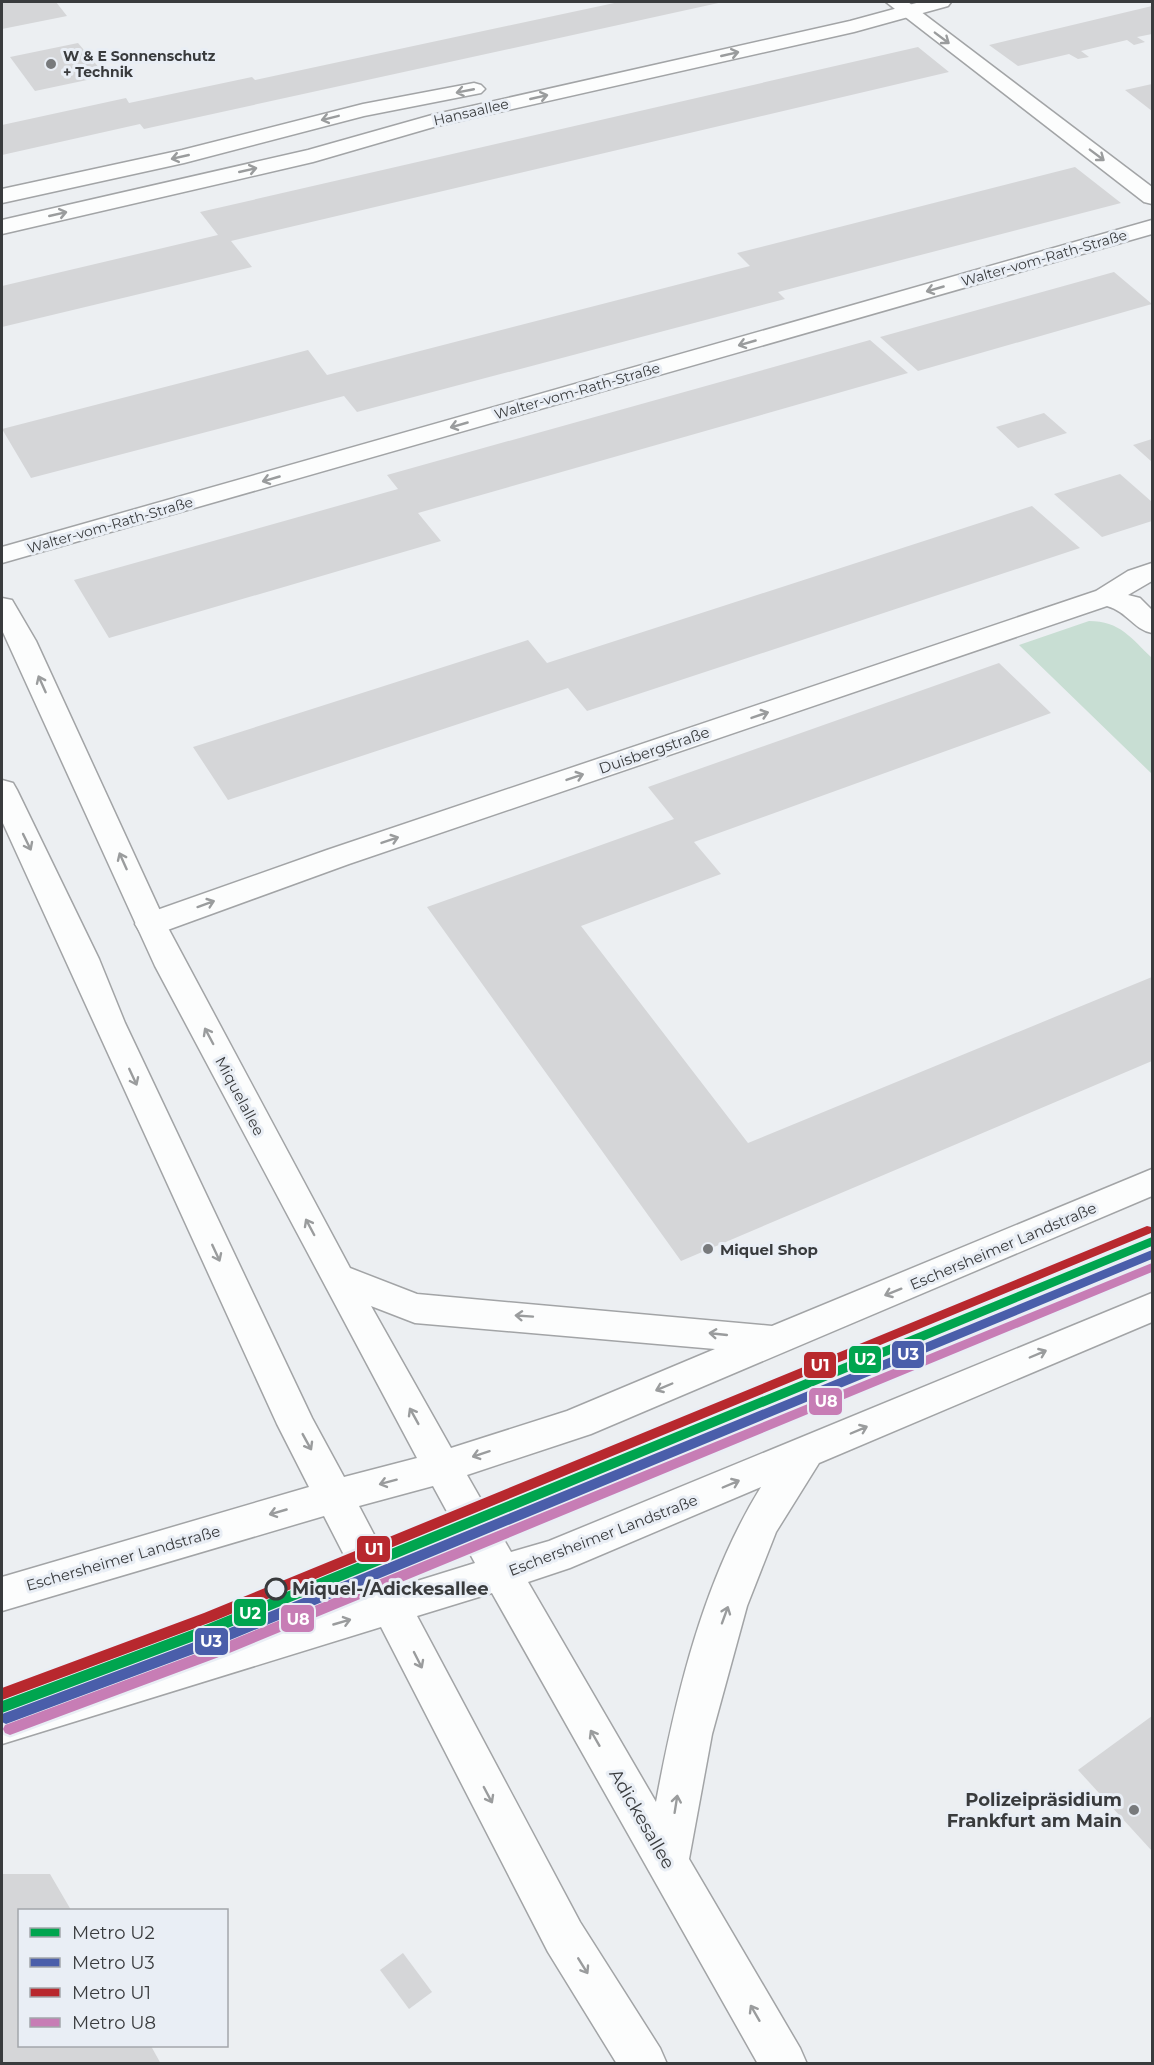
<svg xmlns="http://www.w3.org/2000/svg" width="1154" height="2065" font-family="Montserrat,sans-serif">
  <rect width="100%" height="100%" fill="#eceff2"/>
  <g fill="#c8ded3">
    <path d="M1089,621C1120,621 1131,638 1152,658V774L1019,645Z"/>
    <path d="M1152,1242V1259L657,1473L647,1459L815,1393Z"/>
  </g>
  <g fill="#d5d6d8">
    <path d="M11,2H56L67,16L2,29V3Z"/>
    <path d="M619,2H723L144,129L140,124L2,155V125L126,98L129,103L252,77L255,80Z"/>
    <path d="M1152,6V34L1137,37L1145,42L1134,45L1127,40L1081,51L1089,57L1078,59L1069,54L1018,66L989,45Z"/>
    <path d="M78,43L106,76L35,91L10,57Z"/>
    <path d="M918,47L949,72L231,241L252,267L2,327V286L218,235L200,212Z"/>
    <path d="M1152,84V111L1125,90Z"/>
    <path d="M1075,167L1121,203L778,292L785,299L357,412L344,396L31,478L2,429L308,350L327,375L750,266L737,253Z"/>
    <path d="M1114,272L1152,304L918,371L880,337Z"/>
    <path d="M870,340L908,373L418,513L441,541L109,638L74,580L398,489L387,475Z"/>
    <path d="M1044,413L1067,433L1018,448L996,427Z"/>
    <path d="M1152,439V462L1133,445Z"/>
    <path d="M1120,474L1152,502V521L1102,537L1054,494Z"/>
    <path d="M1032,506L1080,548L587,711L568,688L228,800L193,747L528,640L547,663Z"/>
    <path d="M999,663L1051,713L694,842L721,874L581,926L748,1143L1152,977V1061L681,1261L427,907L674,819L648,787Z"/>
    <path d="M1152,1716V1851L1078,1770Z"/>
    <path d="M2,1874H50L71,1910H20V2046H151L161,2064H2Z"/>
    <path d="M403,1953L432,1992L409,2009L380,1970Z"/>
  </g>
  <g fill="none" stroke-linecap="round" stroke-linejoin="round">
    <g stroke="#a2a4a6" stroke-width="3">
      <g id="minor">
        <path d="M886,2H908L1152,187V204L1144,202Z"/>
        <path d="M1152,220V234L2,563V547Z"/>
        <path d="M1152,563V581L1128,595L1140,598L1152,610V633C1133,629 1128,612 1107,606L349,864L162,932L151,935L140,932L135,924L140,916L327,850L1096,591L1128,571Z"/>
      </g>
    </g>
    <g stroke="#a2a4a6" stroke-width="3">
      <g id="major">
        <path d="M920,2H951L948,6L854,32L437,126L313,162L2,234V220L308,150L432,115L850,21Z"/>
        <path d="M474,83L481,85L485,89L481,93L364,116L184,163L2,203V189L182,150L363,104Z"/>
        <path d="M2,598L12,600L36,641L167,926L350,1268L417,1294L772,1326L1152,1169V1196L591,1434L467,1475L511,1552L549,1541L1152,1293V1322L819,1463L776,1532L747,1606L712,1734L689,1859L800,2048L807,2064H758L492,1593L417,1616L580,1922L660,2048L667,2064H617L548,1952L381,1627L2,1744V1706L365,1596L324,1516L2,1611V1577L309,1487L277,1424L2,821V780L13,783L17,790L99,959L125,1023L312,1418L344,1477L417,1458L155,966L2,630ZM371,1306L415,1323L715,1349L567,1411L451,1448ZM433,1486L475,1563L401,1586L359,1506ZM761,1487C703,1581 676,1695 656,1802L528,1582L570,1568Z"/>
      </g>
    </g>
    <use href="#minor" fill="#fcfdfd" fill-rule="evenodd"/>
    <use href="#major" fill="#fcfdfd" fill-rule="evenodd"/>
    <g stroke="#e9eef5" stroke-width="5">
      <path id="metro-1" d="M1152,1237V1246L218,1632L2,1713V1701L208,1624Z"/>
    </g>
    <g stroke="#e9eef5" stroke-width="5">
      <path id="metro-2" d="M1152,1250V1259L223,1643L6,1724L2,1722V1714L213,1635Z"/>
    </g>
    <g stroke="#e9eef5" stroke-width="5">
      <path id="metro-3" d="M1147,1226L1151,1227L1152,1230L1151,1233L214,1621L2,1700V1688L204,1613Z"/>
    </g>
    <g stroke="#e9eef5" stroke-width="5">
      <path id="metro-4" d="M1152,1263V1272L227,1654L10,1735L5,1733L3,1729L5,1725L217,1646Z"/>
    </g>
    <use href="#metro-1" fill="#00a54f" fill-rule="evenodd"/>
    <use href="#metro-2" fill="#4a5eaa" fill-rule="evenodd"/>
    <use href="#metro-3" fill="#b8282e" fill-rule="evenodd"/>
    <use href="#metro-4" fill="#c77db5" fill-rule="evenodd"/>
  </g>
  <defs><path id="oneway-shaft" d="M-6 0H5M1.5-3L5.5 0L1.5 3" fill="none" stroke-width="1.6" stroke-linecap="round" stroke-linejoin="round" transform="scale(1.5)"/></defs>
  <g stroke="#9a9c9d">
    <use href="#oneway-shaft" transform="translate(942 38) rotate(37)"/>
    <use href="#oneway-shaft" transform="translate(730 54) rotate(-13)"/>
    <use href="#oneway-shaft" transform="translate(465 91) rotate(169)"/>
    <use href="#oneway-shaft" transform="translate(539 97) rotate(-13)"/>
    <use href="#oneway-shaft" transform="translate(330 118) rotate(166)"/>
    <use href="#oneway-shaft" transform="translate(1097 155) rotate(37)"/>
    <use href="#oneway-shaft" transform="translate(180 157) rotate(167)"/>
    <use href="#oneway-shaft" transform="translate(248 170) rotate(-13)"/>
    <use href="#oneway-shaft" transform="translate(58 214) rotate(-13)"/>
    <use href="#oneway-shaft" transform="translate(935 289) rotate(164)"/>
    <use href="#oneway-shaft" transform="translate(747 343) rotate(164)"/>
    <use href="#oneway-shaft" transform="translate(459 425) rotate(164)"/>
    <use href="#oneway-shaft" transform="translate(271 479) rotate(164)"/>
    <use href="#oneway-shaft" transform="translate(42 684) rotate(-114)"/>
    <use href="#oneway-shaft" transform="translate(760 715) rotate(-19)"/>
    <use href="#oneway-shaft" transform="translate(575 777) rotate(-19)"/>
    <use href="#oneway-shaft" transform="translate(390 840) rotate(-19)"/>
    <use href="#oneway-shaft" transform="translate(27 842) rotate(64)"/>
    <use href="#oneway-shaft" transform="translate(123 861) rotate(-114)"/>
    <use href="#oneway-shaft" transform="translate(206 904) rotate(-20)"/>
    <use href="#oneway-shaft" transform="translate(209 1036) rotate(-118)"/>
    <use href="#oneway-shaft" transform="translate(133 1077) rotate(65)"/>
    <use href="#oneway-shaft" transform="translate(310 1227) rotate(-118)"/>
    <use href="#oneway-shaft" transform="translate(216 1253) rotate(65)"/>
    <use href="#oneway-shaft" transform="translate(893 1292) rotate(158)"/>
    <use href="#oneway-shaft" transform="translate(524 1316) rotate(-176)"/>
    <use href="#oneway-shaft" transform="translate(718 1334) rotate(-174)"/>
    <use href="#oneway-shaft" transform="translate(1038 1354) rotate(-23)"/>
    <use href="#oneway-shaft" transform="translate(664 1387) rotate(157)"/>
    <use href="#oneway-shaft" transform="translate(414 1416) rotate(-119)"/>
    <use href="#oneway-shaft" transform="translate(859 1430) rotate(-23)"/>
    <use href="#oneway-shaft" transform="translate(307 1442) rotate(61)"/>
    <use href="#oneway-shaft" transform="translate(481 1454) rotate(162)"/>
    <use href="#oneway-shaft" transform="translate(388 1482) rotate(165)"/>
    <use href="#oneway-shaft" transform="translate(731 1484) rotate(-23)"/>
    <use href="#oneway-shaft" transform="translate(278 1512) rotate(164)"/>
    <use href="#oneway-shaft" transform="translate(725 1615) rotate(-70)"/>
    <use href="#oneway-shaft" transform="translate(342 1622) rotate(-16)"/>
    <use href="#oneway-shaft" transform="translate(418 1660) rotate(63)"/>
    <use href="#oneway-shaft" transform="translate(595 1738) rotate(-120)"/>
    <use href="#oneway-shaft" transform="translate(488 1795) rotate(62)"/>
    <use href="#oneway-shaft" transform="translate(676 1804) rotate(-81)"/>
    <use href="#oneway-shaft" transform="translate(583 1966) rotate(58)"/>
    <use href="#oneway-shaft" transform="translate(755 2013) rotate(-120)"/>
  </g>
  <g fill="#787a7c" stroke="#e9eef5" stroke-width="2">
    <circle cx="51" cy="64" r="6"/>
    <circle cx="708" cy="1249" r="6"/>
    <circle cx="1134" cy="1810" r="6"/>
  </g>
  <circle fill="#e9eef5" stroke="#393b3d" stroke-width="3" cx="276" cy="1589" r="10"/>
  <g text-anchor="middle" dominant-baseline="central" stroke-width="6" stroke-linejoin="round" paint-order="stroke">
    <g font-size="14" font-weight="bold" fill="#393b3d" stroke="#e9eef5" text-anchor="start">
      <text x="63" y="56">W &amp; E Sonnenschutz<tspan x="63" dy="16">+ Technik</tspan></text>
    </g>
    <g font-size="14" fill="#393b3d" stroke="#e9eef5">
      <text transform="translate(471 112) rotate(-13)">Hansaallee</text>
      <text transform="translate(1044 258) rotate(-16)">Walter-vom-Rath-Straße</text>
      <text transform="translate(577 391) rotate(-16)">Walter-vom-Rath-Straße</text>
      <text transform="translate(110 525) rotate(-16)">Walter-vom-Rath-Straße</text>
    </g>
    <g font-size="15" fill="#393b3d" stroke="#e9eef5">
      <text transform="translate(654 750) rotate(-19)">Duisbergstraße</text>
      <text transform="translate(240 1096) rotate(62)">Miquelallee</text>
      <text transform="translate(1003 1246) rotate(-23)">Eschersheimer Landstraße</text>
      <text transform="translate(603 1535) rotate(-21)">Eschersheimer Landstraße</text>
      <text transform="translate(123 1558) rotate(-16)">Eschersheimer Landstraße</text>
    </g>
    <g font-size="15" font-weight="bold" fill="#393b3d" stroke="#e9eef5" text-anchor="start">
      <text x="720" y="1249">Miquel Shop</text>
    </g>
    <g font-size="18" font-weight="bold" fill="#393b3d" stroke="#e9eef5" text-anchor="start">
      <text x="292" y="1589">Miquel-/Adickesallee</text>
    </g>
    <g font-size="18" font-weight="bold" fill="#393b3d" stroke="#e9eef5" text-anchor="end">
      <text x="1122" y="1800">Polizeipräsidium<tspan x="1122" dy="21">Frankfurt am Main</tspan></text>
    </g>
    <g font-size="18" fill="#393b3d" stroke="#e9eef5">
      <text transform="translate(642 1819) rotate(60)">Adickesallee</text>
    </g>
  </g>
  <g stroke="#e9eef5" stroke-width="2">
    <rect x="891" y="1340" width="34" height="29" rx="6" fill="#4a5eaa"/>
    <rect x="848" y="1345" width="34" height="29" rx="6" fill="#00a54f"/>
    <rect x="803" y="1351" width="34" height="28" rx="6" fill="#b8282e"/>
    <rect x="808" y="1387" width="35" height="29" rx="6" fill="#c77db5"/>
    <rect x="356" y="1535" width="35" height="28" rx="6" fill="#b8282e"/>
    <rect x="233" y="1598" width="34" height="29" rx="6" fill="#00a54f"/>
    <rect x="280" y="1604" width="35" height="29" rx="6" fill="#c77db5"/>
    <rect x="194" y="1627" width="35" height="29" rx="6" fill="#4a5eaa"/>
  </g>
  <g font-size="16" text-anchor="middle" font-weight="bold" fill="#fff">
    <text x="908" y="1360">U3</text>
    <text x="865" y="1365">U2</text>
    <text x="820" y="1371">U1</text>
    <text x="826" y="1407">U8</text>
    <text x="374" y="1555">U1</text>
    <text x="250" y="1619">U2</text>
    <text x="298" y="1625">U8</text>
    <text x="211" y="1647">U3</text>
  </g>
  <rect width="1154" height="2065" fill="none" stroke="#393b3d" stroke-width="6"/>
  <rect x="18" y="1909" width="210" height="138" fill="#e9eef5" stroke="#a3a6ab" stroke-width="1.5"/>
  <rect x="30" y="1928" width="30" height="9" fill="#00a54f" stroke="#a3a6ab" stroke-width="1.5"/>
  <text x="72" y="1939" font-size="18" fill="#393b3d">Metro U2</text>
  <rect x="30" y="1958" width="30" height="9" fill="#4a5eaa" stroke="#a3a6ab" stroke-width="1.5"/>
  <text x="72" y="1969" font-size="18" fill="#393b3d">Metro U3</text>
  <rect x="30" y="1988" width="30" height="9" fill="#b8282e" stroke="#a3a6ab" stroke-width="1.5"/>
  <text x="72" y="1999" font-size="18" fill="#393b3d">Metro U1</text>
  <rect x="30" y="2018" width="30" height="9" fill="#c77db5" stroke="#a3a6ab" stroke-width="1.5"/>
  <text x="72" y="2029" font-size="18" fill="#393b3d">Metro U8</text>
</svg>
